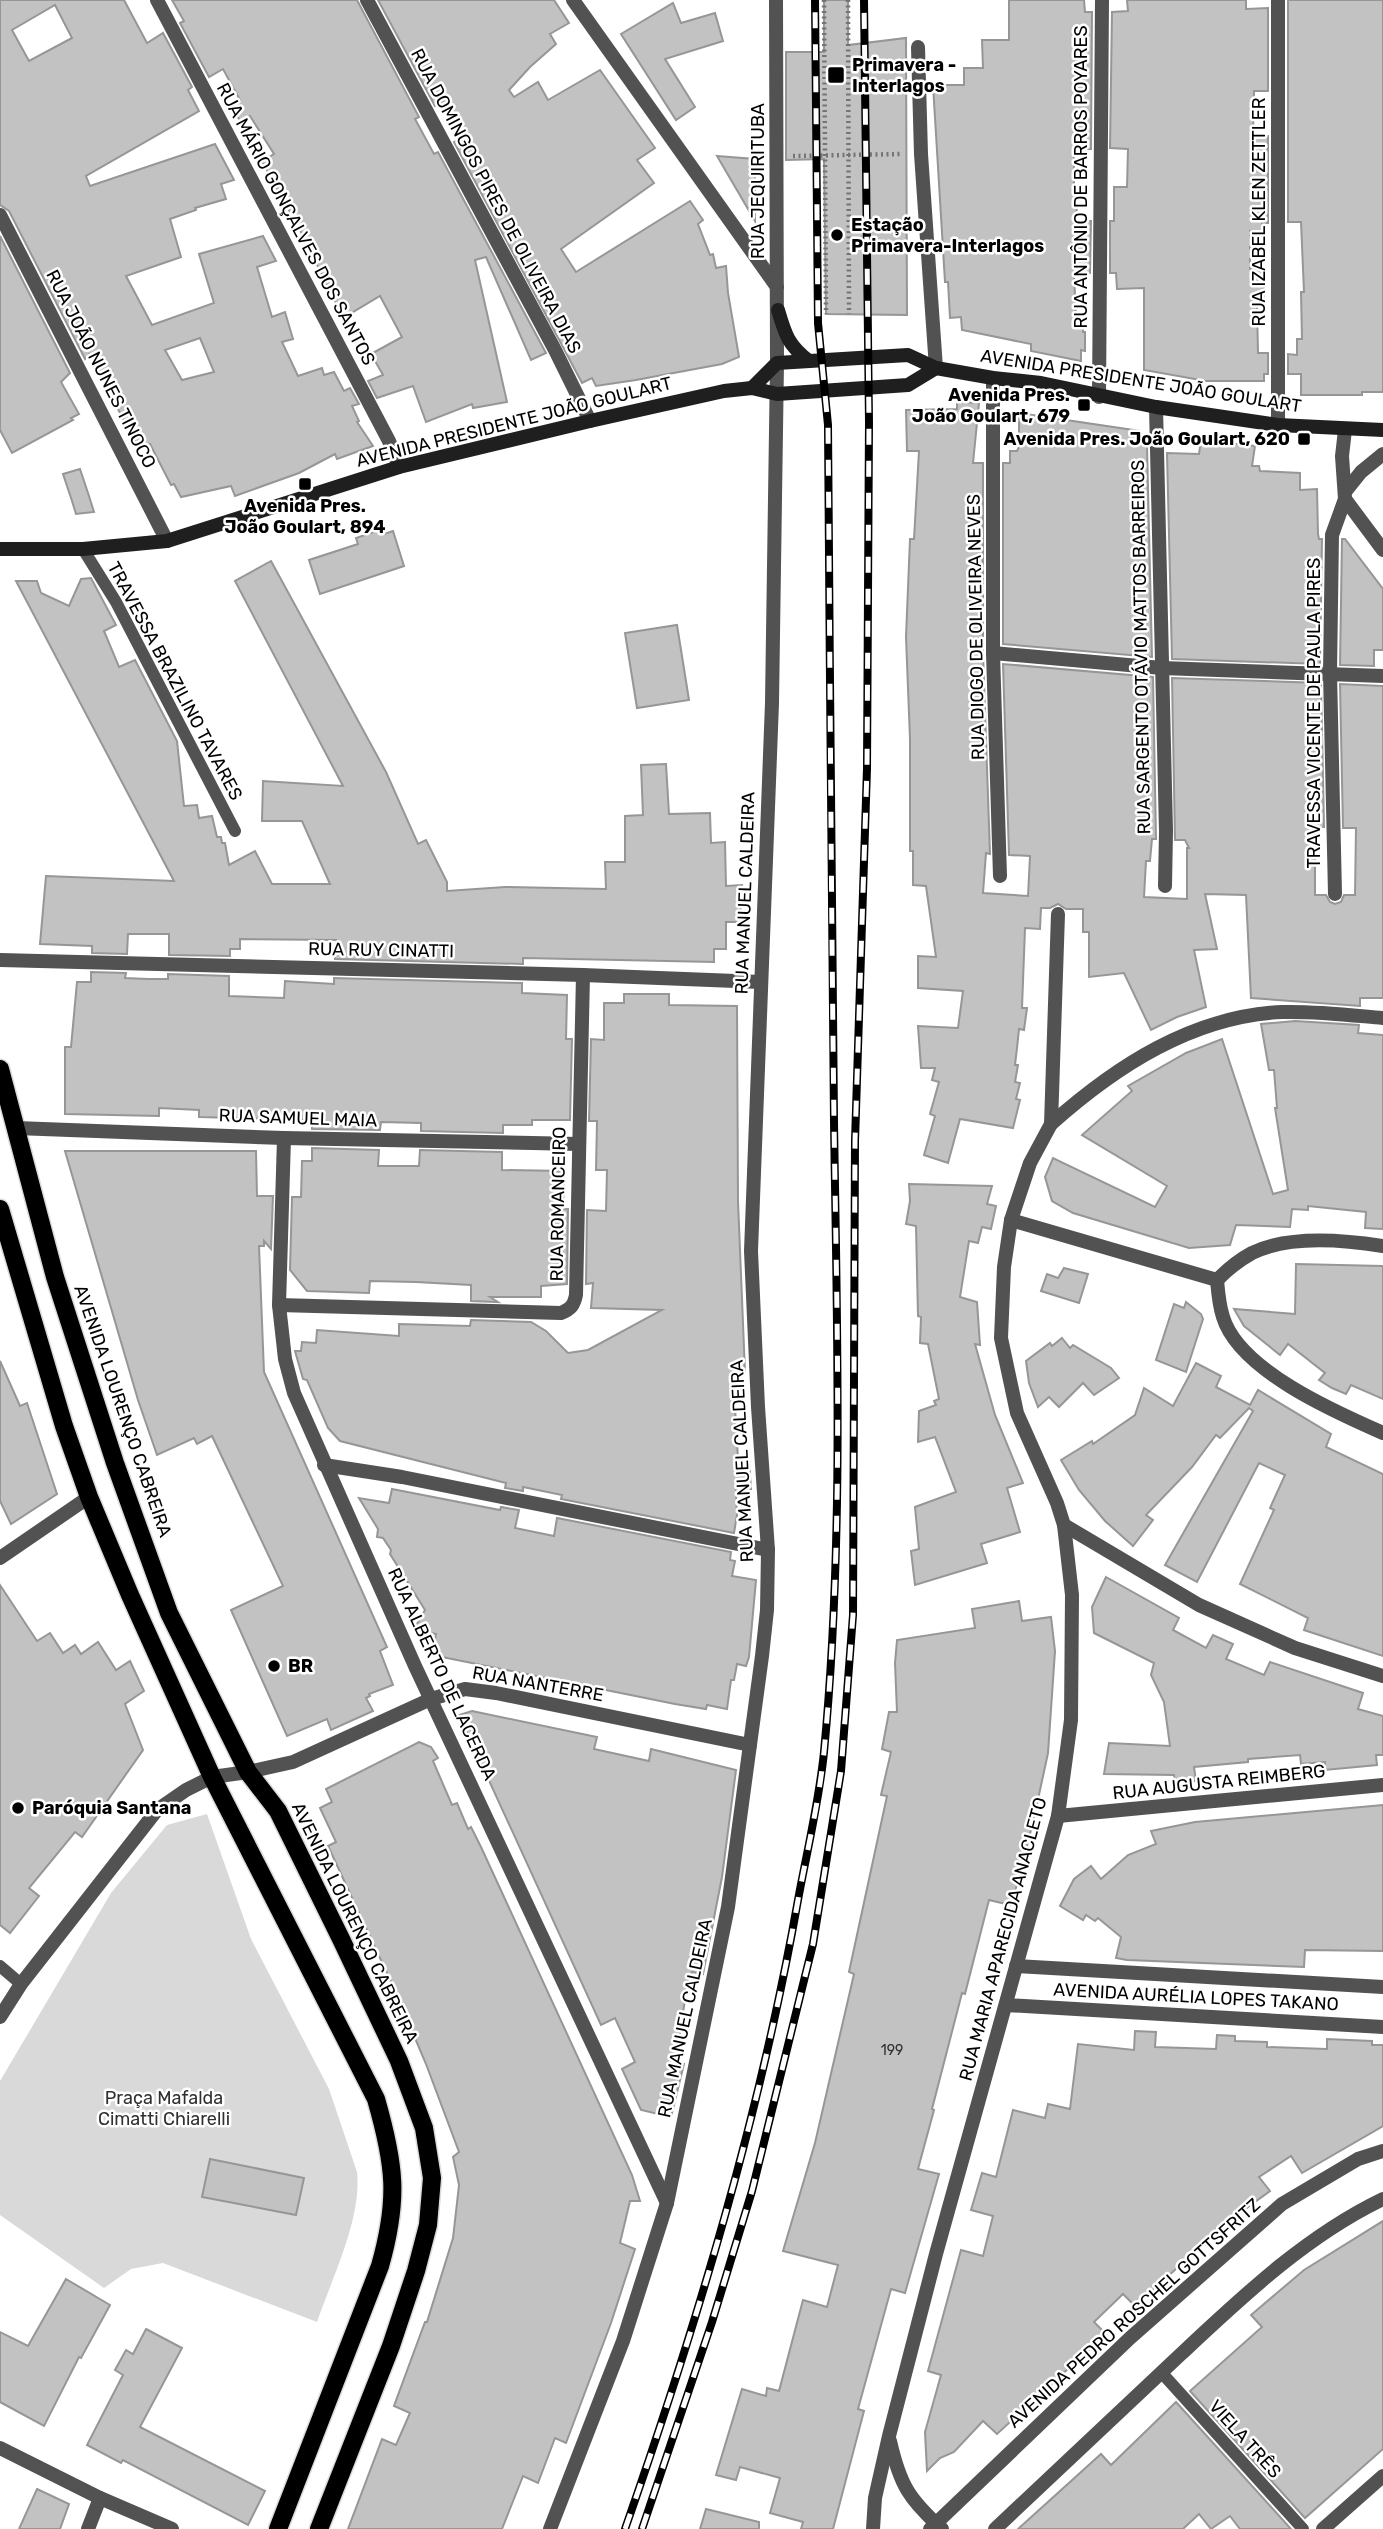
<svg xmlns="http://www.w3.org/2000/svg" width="1383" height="2529" font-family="Rubik,sans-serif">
  <rect width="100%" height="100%" fill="#fff"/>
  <path fill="#d9d9d9" d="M207,1814L251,1939L329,2089L357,2172C362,2219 332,2278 317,2322L163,2263L131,2269L104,2288L0,2215V2081L111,1893L167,1825Z"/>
  <g fill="#c2c2c2" stroke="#969696" stroke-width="2" fill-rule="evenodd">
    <path d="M0,0H124L147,43L163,33L192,87L188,90L199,111L86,176L90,186L215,144L234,180L221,184L226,199L195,208L196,210L170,219L181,257L126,276L152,325L214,303L199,254L263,236L276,261L257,267L272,317L285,312L293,339L282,342L298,376L322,368L324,375L334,372L344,391L350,388L359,404L352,406L359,421L357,422L373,446L337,459L335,454L299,473L235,496L231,486L181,497L174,484L171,485L150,444L139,449L89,354L85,359L9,211L0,205ZM55,5L72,38L29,61L12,30ZM200,338L214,372L182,380L165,350Z"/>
    <path d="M172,0H357L419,117L415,119L434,154L438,152L546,353L531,360L486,257L475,260L507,402L473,408L472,404L426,422L413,386L377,398L368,381L383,375L371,354L402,337L380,296L343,318L302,234L262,161L274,154L250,116L240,121L231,105L240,100L223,69L209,77L180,23L184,21Z"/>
    <path d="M378,0H554L569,23L550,34L556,44L530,67L509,90L514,97L538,82L548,100L600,70L655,148L637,160L654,183L561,249L576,272L690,201L703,220L698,224L710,255L713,254L716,268L726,266L728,293L739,357L722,364L636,380L596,386L592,378L582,383L454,142L465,135L445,100L435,106Z"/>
    <path d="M824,0H848V45L906,38L907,315L826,314L824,159L786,160V52H824Z"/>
    <path d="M1009,0H1084L1085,12H1092L1091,149H1074V206L1077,205L1076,221H1091L1090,273H1074L1076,317H1083V332H1085V351L1081,350V361L1031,351V344L962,330L961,317L950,318L948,282H945L933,85H964V68H983L982,40H1009Z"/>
    <path d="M1127,0H1246V9L1268,8V91H1254L1253,136H1268V223H1262V231H1250V269H1263L1264,305L1257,306L1258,353H1268V374H1264V381H1206L1144,370V288L1117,289L1116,273H1110V221H1114V187H1127L1128,149L1110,148L1112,12L1128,11Z"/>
    <path d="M1288,0H1383V392H1362V395H1301V374H1288V354L1297,355V339H1302L1301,292H1304L1301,222H1288Z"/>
    <path d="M673,3L681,23L715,13L723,41L665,59L695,107L676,120L621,34Z"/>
    <path d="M717,156L755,159V221Z"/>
    <path d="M0,236L70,373L61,382L79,414L71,418L73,420L12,453L0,430Z"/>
    <path d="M957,402L979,403L973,463H983V653L990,854L986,853L983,893L1028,896L1030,856L1009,855L1003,664L1153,677L1156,839H1152L1150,861H1146L1144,897L1187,899V848H1189L1185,840H1175L1172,678L1321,683L1324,827H1315V895H1326L1330,902L1335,904L1341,902L1344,895H1355L1356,828H1343L1340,684L1383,686V998H1360V1006L1251,998L1246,895L1205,894L1217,949L1194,950L1206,1007L1177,1017L1151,1030L1124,973L1089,977V932H1083V909H1066L1058,904L1050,908H1041L1040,929L1025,928L1022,1008H1027L1024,1030L1019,1029L1017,1048L1015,1065H1018L1015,1082L1020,1083L1016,1099L1020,1100L1013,1128L960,1119L948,1163L924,1155L935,1116L930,1114L939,1082L932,1080L935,1068H921L918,1026L958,1028L963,991L918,988V956L936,957L926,886L913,885V851H910V739L906,637L910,539H914L919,451H907L906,410L957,409Z"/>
    <path d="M1019,413L1140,431L1144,437L1147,446L1152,657L1003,644V463H1010V451H1017L1019,447Z"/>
    <path d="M1201,440L1255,446L1252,466H1259L1260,471L1300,473V490L1317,489L1318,534L1319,539H1322L1320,664L1172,659L1167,453L1199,454Z"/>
    <path d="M80,469L89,496L94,512L76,514L72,501L63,474Z"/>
    <path d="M382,529L384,534L393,531L404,566L320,594L309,560L358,544L356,538Z"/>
    <path d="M1342,539H1345L1383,589V650H1374V666L1340,665Z"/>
    <path d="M271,561L386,772L418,844L426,840L447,882V891L505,887L606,889L605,862H625V816L643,815L641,765L666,764L669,814L710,813L711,843L725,842L726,886L742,885L740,922H726V949H714V962L523,958V964L335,959L336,940L240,939V949H230V956L169,955V934H128L127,954L92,953V946L40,944L46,876L174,881L16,581H37L41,593L69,606L81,579L91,578L116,625L104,631L119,667L135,660L177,741L184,806L197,805L199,818L212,816L217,837H221L222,843H225L229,865L255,851L272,884H330L302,821H262L263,781L343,786L235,581Z"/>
    <path d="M677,625L689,700L637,708L625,633Z"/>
    <path d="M91,972L126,973L125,978L148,979H168V974L229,976V996L284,998L285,981L334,984V978L522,983V993L567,995L566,1039H572L570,1120H532V1125H503V1133L421,1131V1123L381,1122L380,1130L312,1129V1120L199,1117V1110L159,1108V1116L65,1114V1047H71L77,982H91Z"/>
    <path d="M624,994H669V1005L737,1006L738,1201L745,1372H733L738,1459H749L751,1489L736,1490L737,1515L734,1533L561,1499L562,1495L523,1487V1491L505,1488L506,1483L340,1441L328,1428L307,1380L303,1379L295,1351H301L302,1342L316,1343L317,1330L399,1336V1324L470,1326L471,1320L531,1322L546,1331L568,1353L588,1350L662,1310L591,1308L593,1283L586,1284L587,1210L606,1211L607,1170H596L597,1121H589L591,1039L604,1040V1003H624Z"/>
    <path d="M1295,1021L1359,1025L1358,1033L1383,1035V1229L1365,1228L1366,1212L1308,1206V1210L1292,1209L1290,1227L1236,1225L1230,1245L1189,1248L1073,1213L1052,1201L1045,1177L1053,1158L1155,1207L1167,1186L1082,1135L1132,1091L1128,1086L1186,1053L1222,1039L1273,1194L1288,1190L1275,1108H1277L1274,1070H1269L1261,1024Z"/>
    <path d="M312,1148L379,1150L378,1166H419L420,1150L502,1152V1170L564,1171L563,1209H568L567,1284L541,1286V1297H490L498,1302L471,1301V1285L416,1282L370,1281L369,1293L307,1291L290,1270L292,1197H301L302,1161H312Z"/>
    <path d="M65,1151H256L257,1196H273L271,1249L264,1241V1246H259L264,1372L387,1647L380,1651L393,1685L369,1694L370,1696L366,1698L373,1711L331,1730L327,1719L287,1736L231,1610L283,1586L212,1436L197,1444L194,1438L157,1455L138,1400Z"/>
    <path d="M909,1184L992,1186L987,1204L996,1206L991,1229L982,1227L978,1243L969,1241L960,1297L977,1302L980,1345L975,1344L995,1415L1023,1483L1007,1488L1020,1532L981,1544L987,1563L915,1585L911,1551L919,1549L915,1507L956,1492L935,1437L918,1442L919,1411L936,1405L934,1401L939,1399L928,1344L920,1343L921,1317L918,1316L916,1226L906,1224L910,1201Z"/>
    <path d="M1296,1264L1383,1266V1399L1351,1385L1346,1394L1332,1388L1319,1380L1325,1373L1288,1344L1280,1355L1244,1326L1234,1309L1295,1314Z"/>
    <path d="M1064,1268L1088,1274L1079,1303L1041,1291L1047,1274L1058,1278Z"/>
    <path d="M1186,1302L1201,1314L1203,1319L1186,1372L1156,1360L1174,1304L1184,1308Z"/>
    <path d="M1062,1338L1070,1348L1073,1345L1111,1368L1119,1378L1094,1395L1083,1383L1059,1407L1049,1397L1038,1407L1029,1383L1026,1361L1050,1343L1052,1346Z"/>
    <path d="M0,1361L20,1406L27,1403L57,1494L11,1524L0,1501Z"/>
    <path d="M1196,1363L1221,1376L1216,1387L1250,1405L1258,1390L1331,1434L1326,1447L1383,1474V1656L1304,1630L1308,1618L1240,1584L1274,1510L1270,1508L1285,1475L1259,1463L1197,1582L1165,1565L1253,1411L1249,1408L1220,1438L1216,1435L1192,1467L1146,1515L1153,1520L1133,1546L1105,1521L1079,1490L1061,1460L1092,1441L1093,1444L1135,1415L1144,1388L1173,1406Z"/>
    <path d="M392,1489L500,1510L501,1507L519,1510L515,1528L554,1536L557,1518L731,1552L730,1560L735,1561L732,1576L756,1580L749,1657L746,1666L737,1664L734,1680H731L727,1709L707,1705L706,1709L675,1704L432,1655L436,1634L414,1629L425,1610L390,1554L391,1550L383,1538L377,1537L378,1529L359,1498L389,1503Z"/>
    <path d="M1106,1577L1179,1618L1173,1630L1206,1648L1213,1635L1233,1644L1226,1659L1264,1675L1270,1662L1363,1693L1358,1709L1383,1716V1755H1376L1377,1765L1325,1770V1762L1301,1764L1300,1755L1248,1759V1762L1194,1767L1196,1781L1175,1782L1174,1775L1104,1774L1109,1743L1170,1746L1164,1702L1151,1675L1154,1663L1094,1633L1092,1607Z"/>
    <path d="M0,1585L37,1641L50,1633L63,1653L75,1645L81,1654L98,1642L116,1670L130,1661L144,1691L125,1704L143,1750L82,1837L75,1832L29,1888L39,1896L10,1933L0,1925Z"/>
    <path d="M1019,1601L1022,1621L1051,1617L1055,1651L1048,1753L1034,1818L1018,1882L1010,1905L989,1900L965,1994L962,1993L932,2109L934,2110L918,2169L939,2174L905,2293L891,2289L858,2409L864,2411L833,2529H801L803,2522L770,2513L780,2478L740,2467L736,2480L716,2475L742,2389L766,2396L767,2388L779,2391L803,2300L827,2307L838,2265L783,2251L815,2143L854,1974L849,1972L887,1796L881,1795L891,1752L882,1749L889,1712H897L895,1663L897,1640L975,1628L972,1609Z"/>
    <path d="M472,1711L597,1737L594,1749L649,1761L651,1749L736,1770L722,1877L703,1974L692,1972L690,1980H688L679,2039L681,2040L675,2061L684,2064L671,2117L641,2110L622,2069L635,2062L615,2018L601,2025L459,1715Z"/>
    <path d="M419,1742L431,1747L438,1758L433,1761L452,1805L457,1803L468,1829L471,1827L481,1847L632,2175L640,2201H630L620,2243L635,2249L611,2323L566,2443L555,2438L538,2483L523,2476L502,2529H348L382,2439L396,2445L410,2413L394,2406L425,2322H427L453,2238L459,2185L453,2157L459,2152L426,2064L392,1984L328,1846L336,1842L320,1808L332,1802L326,1789Z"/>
    <path d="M1383,1805V1951L1305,1950L1304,1967L1127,1960L1116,1958L1121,1937L1098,1918L1095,1921L1086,1915L1083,1920L1060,1906L1074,1879L1091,1866L1101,1879L1128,1855L1156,1844L1151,1831L1195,1822Z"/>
    <path d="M1135,2031L1156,2032L1155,2047L1216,2049L1217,2035L1235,2036V2041L1267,2042V2047L1327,2049V2039L1372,2041V2045H1383V2126L1302,2173L1291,2156L1259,2177L1270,2191L1229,2221L1135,2306L1123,2294L1094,2322L1106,2334L997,2434L983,2421L954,2452L940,2458L927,2471L925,2432L941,2375L928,2371L961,2250L983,2256L993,2216L971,2210L982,2173L996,2177L1013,2110L1045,2118L1048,2104L1070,2109L1078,2044L1134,2050Z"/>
    <path d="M210,2159L304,2178L296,2215L202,2197Z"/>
    <path d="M1383,2221V2449L1305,2518L1190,2391L1262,2327L1251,2315L1304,2270Z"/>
    <path d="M66,2279L110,2305L81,2358L79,2357L44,2426L0,2402V2332L28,2346Z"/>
    <path d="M146,2329L182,2348L140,2427L265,2491L248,2525L123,2460L121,2463L87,2445L123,2375L115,2370L126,2350L133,2354Z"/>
    <path d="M1176,2402L1291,2529H1240L1230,2516L1211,2529L1199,2514L1183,2529H1018L1101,2454L1111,2465Z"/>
    <path d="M37,2489L69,2504L60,2529H19Z"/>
    <path d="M706,2509L759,2522V2529H700Z"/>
  </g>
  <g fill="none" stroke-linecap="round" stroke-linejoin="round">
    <g stroke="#dbdbdb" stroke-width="21">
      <g id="primary">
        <path d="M0,1069L55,1277L115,1463L169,1613L248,1772L278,1811L341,1939L399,2061L424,2128L432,2178L428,2225L416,2271L391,2346L319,2529"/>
        <path d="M0,1209L64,1426L89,1497L130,1595L212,1777L376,2099C395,2165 399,2199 380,2266L278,2529"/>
      </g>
    </g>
    <g stroke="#747474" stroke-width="4.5" stroke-dasharray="2 3.5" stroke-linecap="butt">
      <path d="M824,0L826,314"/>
      <path d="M848,0L849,314"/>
      <path d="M793,156L903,154"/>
    </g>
    <g stroke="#525252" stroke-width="12">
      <path d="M83,549L116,602L235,831"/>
      <path d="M0,1966L21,1984"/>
      <path d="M1161,2372L1303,2529"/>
    </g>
    <g stroke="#525252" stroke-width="14">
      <path d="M157,0L389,441L399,467"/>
      <path d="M367,0L555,350L590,421"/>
      <path d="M573,0L777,287"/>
      <path d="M1278,0V425"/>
      <path d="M918,47L921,154L936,368"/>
      <path d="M0,215L167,541"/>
      <path d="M993,378V653L1000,876"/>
      <path d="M1099,397L1102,0"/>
      <path d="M1156,407L1166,831L1165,886"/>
      <path d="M1345,492L1361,472L1383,454"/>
      <path d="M1345,499L1383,550"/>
      <path d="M993,653L1162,668L1383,676"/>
      <path d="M1335,894L1330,673L1332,535L1345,499L1342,456L1345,430"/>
      <path d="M0,960L583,975L761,982"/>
      <path d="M1051,1124C1116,1066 1193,1016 1282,1012C1316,1011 1349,1015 1383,1018"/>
      <path d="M16,1128L284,1138L579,1144"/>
      <path d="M284,1138L279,1305L285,1359L294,1393L415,1666L667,2203"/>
      <path d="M1011,1220L1217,1280C1228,1269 1239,1260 1252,1253C1288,1235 1345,1240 1383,1246"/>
      <path d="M1217,1280C1218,1292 1219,1305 1223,1317C1239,1370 1335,1412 1383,1433"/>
      <path d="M279,1305L561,1313C571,1309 574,1305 576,1295L583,975"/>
      <path d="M324,1465L402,1477L768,1550"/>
      <path d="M1064,1525L1199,1605L1295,1648L1383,1676"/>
      <path d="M0,1558L89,1497"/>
      <path d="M248,1772L293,1762L431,1699L465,1689L496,1693L750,1745"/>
      <path d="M1058,1816L1383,1785"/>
      <path d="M1016,1966L1383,1987"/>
      <path d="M1006,2005L1383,2027"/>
      <path d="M890,2441C900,2485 909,2499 942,2529"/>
      <path d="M0,2448L100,2498L172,2529"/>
      <path d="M88,2529L100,2498"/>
      <path d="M550,2529L623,2341L667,2203L728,1907L762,1656L767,1610L768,1550L758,1407L751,1251L772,703L777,363"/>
      <path d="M873,2529L875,2498L889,2436L936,2254L1058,1816L1071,1720L1072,1595L1064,1525L1057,1503L1017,1413L1001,1338L1004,1267L1011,1220L1030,1163L1051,1124L1058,914"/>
      <path d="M1323,2529L1383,2476"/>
    </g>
    <g stroke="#525252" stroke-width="14">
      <path d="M776,0L777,363"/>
      <path d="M0,2017L21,1984L157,1810L186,1790L212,1777L248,1772"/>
      <path d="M930,2529L1130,2338L1282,2204L1358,2159L1383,2151"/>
      <path d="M995,2529C1057,2470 1119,2412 1181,2354C1243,2296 1306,2236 1383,2199"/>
    </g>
    <g stroke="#1f1f1f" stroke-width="14">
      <path d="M778,310C785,334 788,345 809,361"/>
      <path d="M752,388L777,363L908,355L936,368L993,378L1041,383L1156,407L1278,425L1383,430"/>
      <path d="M0,549H83L167,541L399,467L590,421L724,391L752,388L777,394L908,385L936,368"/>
    </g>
    <use href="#primary" stroke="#000" stroke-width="18"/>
    <g stroke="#000" stroke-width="8">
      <g id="rail">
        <path d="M625,2529C697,2324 760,2115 798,1900C807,1851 819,1802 824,1752C844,1542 837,1331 834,1121C831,889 830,657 828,425L818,323L815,0"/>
        <path d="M642,2529L712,2322L752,2191L813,1944L841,1771L853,1615L855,1141L867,768L869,422L864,0"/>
      </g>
    </g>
    <use href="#rail" stroke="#fff" stroke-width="5" stroke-dasharray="16" stroke-linecap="butt"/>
  </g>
  <g fill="#000" stroke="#fff" stroke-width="2.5">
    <rect x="827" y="66" width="18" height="18" rx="3.5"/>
    <circle cx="837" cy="235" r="7"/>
    <rect x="1077" y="398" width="14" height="14" rx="3.5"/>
    <rect x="1297" y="432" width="14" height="14" rx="3.5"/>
    <rect x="298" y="477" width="14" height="14" rx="3.5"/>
    <circle cx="274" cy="1666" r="7"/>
    <circle cx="18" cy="1808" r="7"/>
  </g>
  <g text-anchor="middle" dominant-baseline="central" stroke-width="5" stroke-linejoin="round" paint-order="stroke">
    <g font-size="14" fill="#303030">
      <text x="892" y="2050">199</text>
    </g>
    <g font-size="18" font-weight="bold" fill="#000" stroke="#fff" text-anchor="start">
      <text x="852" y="65">Primavera -<tspan x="852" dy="21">Interlagos</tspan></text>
      <text x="851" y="225">Estação<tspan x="851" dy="21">Primavera-Interlagos</tspan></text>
      <text x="1070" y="395" text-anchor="end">Avenida Pres.<tspan x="1070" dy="21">João Goulart, 679</tspan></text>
      <text x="1290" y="439" text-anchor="end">Avenida Pres. João Goulart, 620</text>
      <text x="305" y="506" text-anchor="middle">Avenida Pres.<tspan x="305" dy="21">João Goulart, 894</tspan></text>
      <text x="288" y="1666">BR</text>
      <text x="32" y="1808">Paróquia Santana</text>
    </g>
    <g font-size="18" fill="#000" stroke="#fff">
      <text transform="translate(1081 177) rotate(-90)">RUA ANTÔNIO DE BARROS POYARES</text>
      <text transform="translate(758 181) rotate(-90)">RUA JEQUIRITUBA</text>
      <text transform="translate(496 201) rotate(62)">RUA DOMINGOS PIRES DE OLIVEIRA DIAS</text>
      <text transform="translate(1259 212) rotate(-90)">RUA IZABEL KLEN ZETTLER</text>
      <text transform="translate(296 224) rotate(62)">RUA MÁRIO GONÇALVES DOS SANTOS</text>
      <text transform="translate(101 369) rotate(63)">RUA JOÃO NUNES TINOCO</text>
      <text transform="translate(1141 381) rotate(9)">AVENIDA PRESIDENTE JOÃO GOULART</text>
      <text transform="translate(514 422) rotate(-14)">AVENIDA PRESIDENTE JOÃO GOULART</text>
      <text transform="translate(976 627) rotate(-91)">RUA DIOGO DE OLIVEIRA NEVES</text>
      <text transform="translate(1141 647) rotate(-91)">RUA SARGENTO OTÁVIO MATTOS BARREIROS</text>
      <text transform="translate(175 681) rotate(62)">TRAVESSA BRAZILINO TAVARES</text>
      <text transform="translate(1314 713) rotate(-90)">TRAVESSA VICENTE DE PAULA PIRES</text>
      <text transform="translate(745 893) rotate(-88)">RUA MANUEL CALDEIRA</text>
      <text transform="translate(381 950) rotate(1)">RUA RUY CINATTI</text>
      <text transform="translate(298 1118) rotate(2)">RUA SAMUEL MAIA</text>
      <text transform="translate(558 1204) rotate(-89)">RUA ROMANCEIRO</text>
      <text transform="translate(123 1411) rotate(71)">AVENIDA LOURENÇO CABREIRA</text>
      <text transform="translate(742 1461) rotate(-93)">RUA MANUEL CALDEIRA</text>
      <text transform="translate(442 1674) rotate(65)">RUA ALBERTO DE LACERDA</text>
      <text transform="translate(538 1684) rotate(10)">RUA NANTERRE</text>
      <text transform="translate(1219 1782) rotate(-6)">RUA AUGUSTA REIMBERG</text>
      <text transform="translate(355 1923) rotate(64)">AVENIDA LOURENÇO CABREIRA</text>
      <text transform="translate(1003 1939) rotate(-75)">RUA MARIA APARECIDA ANACLETO</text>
      <text transform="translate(1196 1997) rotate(3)">AVENIDA AURÉLIA LOPES TAKANO</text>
      <text transform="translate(685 2018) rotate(-78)">RUA MANUEL CALDEIRA</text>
      <text transform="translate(1134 2313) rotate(-42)">AVENIDA PEDRO ROSCHEL GOTTSFRITZ</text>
      <text transform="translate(1245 2439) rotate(48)">VIELA TRÊS</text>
    </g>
    <g font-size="18" fill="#303030" stroke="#fff">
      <text x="164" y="2098">Praça Mafalda<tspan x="164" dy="21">Cimatti Chiarelli</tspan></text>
    </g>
  </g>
</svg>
